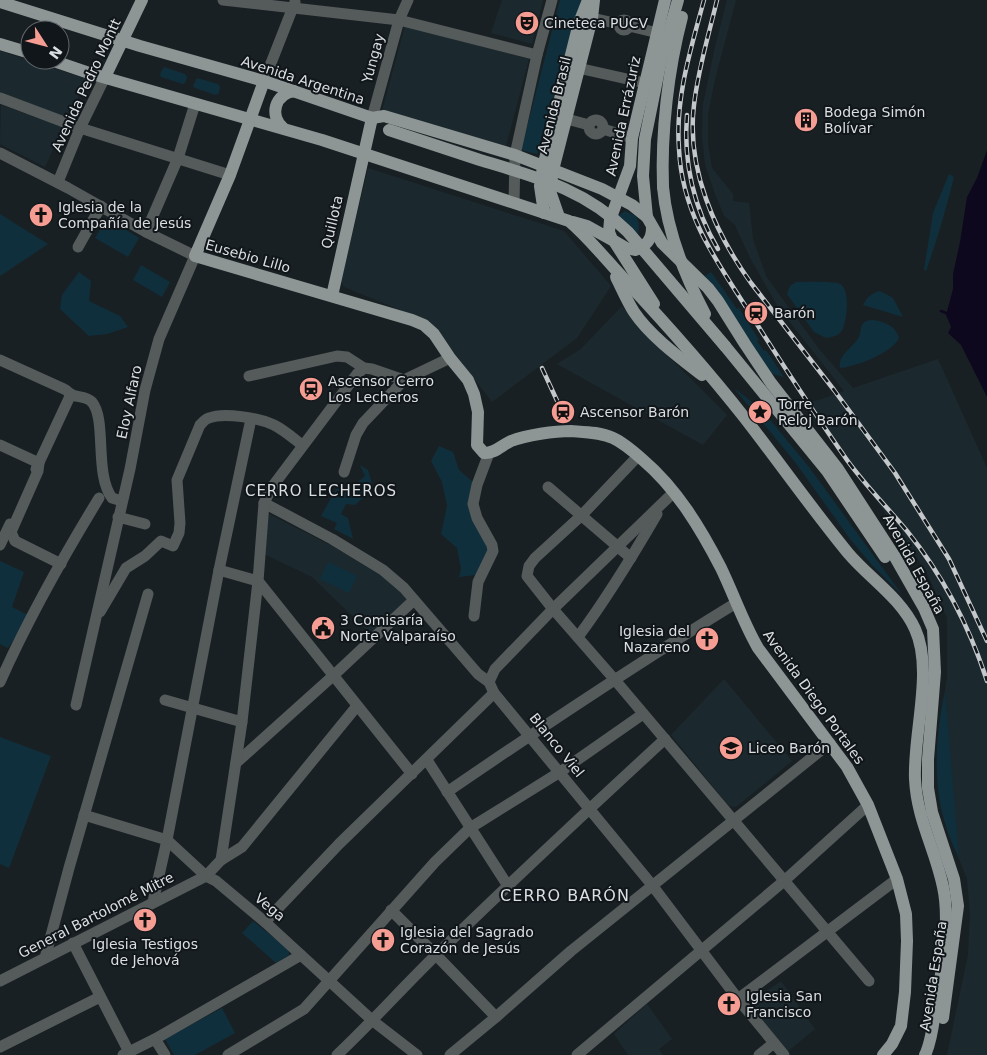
<svg xmlns="http://www.w3.org/2000/svg" width="987" height="1055" font-family="'DejaVu Sans',sans-serif">
  <rect width="100%" height="100%" fill="#192023"/>
  <g fill="#1b292f">
    <path d="M502,0H543L532,44L491,33Z"/>
    <path d="M727,0H736L715,79L708,115V144L712,168L733,194V201L749,203L753,239L766,276L819,349L853,388L938,359L987,468V1055H947L968,955L970,914L967,879L959,859L955,829L945,691L947,677V618L926,571L847,459L803,404L822,399L844,391L778,307L750,258L735,225L724,216L714,191L705,165L702,135L703,104L715,47Z"/>
    <path d="M405,26L529,59L506,146L382,111Z"/>
    <path d="M0,51L87,79L68,119L0,94Z"/>
    <path d="M1,105L63,127L45,167L0,144Z"/>
    <path d="M368,168L564,231L611,286L577,338L492,402L430,322L344,287L341,281Z"/>
    <path d="M622,306L661,349L727,415L703,445L557,364L581,349Z"/>
    <path d="M267,513L332,546L392,581L409,600L371,634L312,577L264,554Z"/>
    <path d="M724,679L792,761L736,807L729,806L671,735Z"/>
    <path d="M781,981L815,1029L786,1053L748,1004Z"/>
    <path d="M647,1004L672,1039L659,1049L663,1055H628L614,1034Z"/>
  </g>
  <g fill="#102f3c">
    <path d="M560,0H581L537,154L521,150Z"/>
    <path d="M164,67L185,74L187,77L185,83L183,84L161,77L160,74Z"/>
    <path d="M197,78L218,84L220,87L219,93L216,95L195,88L193,86Z"/>
    <path d="M949,174L954,177C946,209 937,240 926,271L924,270L933,213Z"/>
    <path d="M625,211L636,216L639,224L638,234L633,235L618,227L619,215Z"/>
    <path d="M0,214L48,244L0,276Z"/>
    <path d="M107,218L139,238L128,257L95,238Z"/>
    <path d="M141,265L170,282L162,297L133,280Z"/>
    <path d="M79,272L91,281L89,301L120,316L128,327L107,334L89,336L60,309L62,295Z"/>
    <path d="M711,272L737,309L739,308L759,340L757,341L764,351L766,350L784,377L772,374L705,276Z"/>
    <path d="M796,282C806,282 833,281 840,284C851,289 847,325 841,332C837,336 832,337 826,338L814,332L787,294L790,286Z"/>
    <path d="M880,291L893,298L903,317L863,305C867,297 872,293 880,291Z"/>
    <path d="M873,320C885,322 895,325 899,338C893,352 856,367 840,368C838,354 853,348 859,337C861,333 860,329 862,325C864,321 869,320 873,320Z"/>
    <path d="M733,387L762,410L809,467L903,596L871,564L850,539L795,462Z"/>
    <path d="M439,446L453,452L459,470L474,483L470,507L490,549L476,575L459,577L461,569L457,548L441,534L447,506L442,482L431,461Z"/>
    <path d="M360,465L368,470L373,488L355,505L346,504L341,514L348,518L353,539L334,529L337,523L321,516L339,484L350,489L365,476Z"/>
    <path d="M0,561L24,572L12,607L30,616L8,648L0,644Z"/>
    <path d="M328,562L357,576L349,593L320,579Z"/>
    <path d="M945,691L959,859C954,847 948,835 945,823C932,781 936,733 945,691Z"/>
    <path d="M0,737L51,756L9,868L0,864Z"/>
    <path d="M253,921L288,949L289,955L276,963L242,933Z"/>
    <path d="M222,1008L235,1033L195,1055H174L165,1039Z"/>
  </g>
  <path fill="#0e081f" d="M987,150V397L961,345L948,333L951,327L946,315L953,289V274L960,242L967,197L977,178Z"/>
  <g fill="none" stroke-linecap="round" stroke-linejoin="round">
    <path stroke="#0e081f" stroke-width="2.5" d="M941,311L946,313"/>
    <g stroke="#555a5a" stroke-width="11">
      <path d="M223,0L399,20L537,55"/>
      <path d="M592,18L619,24"/>
      <circle cx="624" cy="25" r="5"/>
      <path d="M629,26L658,33"/>
      <path d="M578,68L645,83"/>
      <path d="M264,81L295,2"/>
      <path d="M0,98L80,128L230,175"/>
      <path d="M372,118L399,20L408,0"/>
      <path d="M567,119L589,125"/>
      <circle cx="596" cy="127" r="7"/>
      <path d="M603,129L632,138"/>
      <path d="M0,153L68,188L146,232L195,256L159,339L145,390L130,469L76,705"/>
      <path d="M58,182L80,128L105,77"/>
      <path d="M514,203L515,155L537,55L552,0"/>
      <path d="M146,232L178,158L195,104"/>
      <path d="M78,247L101,206"/>
      <path d="M0,360L64,389C67,390 68,392 70,394C77,398 85,395 92,402C107,420 94,474 112,498L122,501"/>
      <path d="M249,376L337,356L347,357L364,368L372,369L404,380"/>
      <path d="M0,445L39,463L38,471L11,532L15,541L61,564"/>
      <path d="M638,456L582,515L535,558L529,566L527,576L553,609L615,680L869,981"/>
      <path d="M36,469L71,394"/>
      <path d="M344,472L356,435L363,423L404,380L450,358"/>
      <path d="M548,487L631,558"/>
      <path d="M264,503L332,539L383,570L404,588L478,674L489,682L494,693L652,885L738,999L784,1055"/>
      <path d="M118,517L145,524"/>
      <path d="M0,545L10,524"/>
      <path d="M219,570L258,581L412,774"/>
      <path d="M100,612L126,568L145,556L161,541L173,546L179,533L180,523L177,480L200,425C203,422 205,419 209,418C224,412 259,418 274,425C284,430 293,438 302,445"/>
      <path d="M474,616L478,582L493,551L492,545L477,518L473,504L477,485L489,453"/>
      <path d="M578,637C607,598 632,557 657,514"/>
      <path d="M0,682C28,619 63,557 99,498"/>
      <path d="M489,682L495,669L553,609L674,492"/>
      <path d="M165,700L242,722"/>
      <path d="M427,760L508,886"/>
      <path d="M236,763L334,675L414,600"/>
      <path d="M447,792C542,727 638,663 736,603"/>
      <path d="M84,815L167,840L206,876L216,881L265,922L373,1021L417,1055"/>
      <path d="M221,860L242,847L357,706"/>
      <path d="M153,902L167,840L219,570L251,419"/>
      <path d="M391,910L436,955L496,1017"/>
      <path d="M265,922L339,844L494,693"/>
      <path d="M73,943L129,1052"/>
      <path d="M45,958L69,868L148,594"/>
      <path d="M0,981L206,876L221,860L242,722L258,581L264,503L272,487L357,374L364,368"/>
      <path d="M738,999L897,879"/>
      <path d="M155,1039L165,1055"/>
      <path d="M0,1047L100,997"/>
      <path d="M123,1055L155,1039L301,955"/>
      <path d="M228,1055L304,1009L435,862L470,828L560,772L643,714"/>
      <path d="M337,1055C372,1022 404,986 438,953C513,880 589,809 665,739"/>
      <path d="M450,1055L496,1017L571,951L830,743"/>
      <path d="M577,1055L784,881L868,805"/>
      <path d="M759,1055L774,1043"/>
    </g>
    <g stroke="#8d9595" stroke-width="12">
      <path d="M678,0L661,60L645,139L643,176L647,217L662,243L708,288L718,301L745,344L771,383L838,469L895,557L924,608L933,629L935,672L928,759V788L932,812L954,879L958,906L943,1018"/>
      <path d="M0,2L140,46L264,81L372,118L384,116L515,155L602,189L632,205L647,217"/>
      <path d="M0,44L30,53"/>
      <path d="M51,60L92,74L322,140L569,221C590,239 607,261 626,281C667,325 707,370 744,417C779,462 812,509 848,553C869,578 901,598 915,629C934,670 913,733 915,779C917,820 935,848 943,887C951,923 941,975 935,1012C933,1026 931,1043 925,1055"/>
      <path d="M105,77L142,0"/>
      <path d="M264,81L230,175L195,256L412,320L424,325L434,334L450,358L468,380L474,394L478,412L477,445L484,453C494,454 502,445 511,441C526,435 555,431 571,431C585,432 600,432 613,438C624,443 634,452 643,460C677,489 701,529 721,568C734,595 743,622 758,648L847,767L868,805L897,879L906,914L907,941L905,992L901,1026L892,1044L883,1055"/>
      <path d="M283,128C269,115 275,94 294,91"/>
      <path d="M663,187C661,133 668,70 682,17"/>
      <path d="M544,213L540,186L543,167L579,23L588,0"/>
      <path d="M559,217L550,191L553,170L592,18L594,0"/>
      <path d="M573,222L587,226L614,241L654,304"/>
      <path d="M611,237L609,232L610,220L630,166L632,138L665,0"/>
      <path d="M614,241L626,248L635,250C646,246 652,240 652,228"/>
      <path d="M616,277C622,289 627,301 634,312C650,336 680,358 702,375"/>
      <path d="M332,296L372,118"/>
      <path d="M725,346L827,471L885,557"/>
    </g>
    <g stroke="#c4c8ca" stroke-width="4.5">
      <g id="rail">
        <path d="M704,0C691,48 675,98 679,149C682,212 713,256 746,307C779,359 812,410 847,460C865,485 887,507 907,531C944,577 969,625 987,681"/>
        <path d="M717,0C709,34 698,69 694,105C686,168 715,233 751,283L834,390L895,473L949,559L987,641"/>
        <path d="M687,115C683,162 694,209 718,249"/>
        <path d="M542,368L565,418"/>
      </g>
    </g>
    <use href="#rail" stroke="#10161a" stroke-width="2.5" stroke-dasharray="8" stroke-linecap="butt"/>
    <g stroke="#8d9595" stroke-width="12">
      <path d="M389,130C419,140 449,150 480,160C536,177 585,189 628,232L725,346"/>
      <path d="M663,187C667,232 684,274 705,314"/>
    </g>
  </g>
  <defs>
    <g id="theatre-disc" transform="scale(1.25)"><circle r="9.5" fill="#f59c93" stroke="#10161a"/><path d="M-5-5.5Q0-4 5-5.5V0Q5 5 0 6Q-5 5-5 0ZM-3.3-2.5H-1v1.5H-3.3ZM1-2.5H3.3v1.5H1ZM-2.8 1Q0 5.5 2.8 1Z" fill="#111"/></g>
    <g id="building-disc" transform="scale(1.25)"><circle r="9.5" fill="#f59c93" stroke="#10161a"/><path d="M-4-6H4V6H1V3H-1V6H-4ZM-2.5-4.3h1.7v1.8h-1.7ZM.8-4.3h1.7v1.8H.8ZM-2.5-1h1.7V.8h-1.7ZM.8-1h1.7V.8H.8Z" fill="#111"/></g>
    <g id="church-disc" transform="scale(1.25)"><circle r="9.5" fill="#f59c93" stroke="#10161a"/><path d="M-1.2-6h2.4v3.5h3.3v2.4h-3.3V6h-2.4V-.1h-3.3v-2.4h3.3Z" fill="#111"/></g>
    <g id="station-disc" transform="scale(1.25)"><circle r="9.5" fill="#f59c93" stroke="#10161a"/><path d="M-3-6H3Q5-6 5-4V2Q5 4 3 4L4.5 6H3L1.5 4h-3L-3 6H-4.5L-3 4Q-5 4-5 2V-4Q-5-6-3-6ZM-3.5-4v3h7v-3ZM-3.5 1v1.5H-2V1ZM2 1v1.5H3.5V1Z" fill="#111"/></g>
    <g id="sight-disc" transform="scale(1.25)"><circle r="9.5" fill="#f59c93" stroke="#10161a"/><path d="M0-6L1.8-2.2L6-1.7L2.9 1.2L3.7 5.4L0 3.3L-3.7 5.4L-2.9 1.2L-6-1.7L-1.8-2.2Z" fill="#111"/></g>
    <g id="civic-disc" transform="scale(1.25)"><circle r="9.5" fill="#f59c93" stroke="#10161a"/><path d="M-.6-6.5H3V-4.5H.6V-3L4-1V1h2V6H-6V1h2V-1L-.6-3ZM-1.2 2.5V6h2.4V2.5Z" fill="#111"/></g>
    <g id="school-disc" transform="scale(1.25)"><circle r="9.5" fill="#f59c93" stroke="#10161a"/><path d="M0-5L7-2L0 1L-7-2ZM-4 1L0 2.5L4 1V4Q0 6-4 4Z" fill="#111"/></g>
  </defs>
  <g fill-rule="evenodd">
    <use href="#theatre-disc" x="527" y="23"/>
    <use href="#building-disc" x="806" y="120"/>
    <use href="#church-disc" x="41" y="215"/>
    <use href="#station-disc" x="756" y="313"/>
    <use href="#station-disc" x="311" y="389"/>
    <use href="#station-disc" x="563" y="412"/>
    <use href="#sight-disc" x="760" y="412"/>
    <use href="#civic-disc" x="323" y="628"/>
    <use href="#church-disc" x="707" y="639"/>
    <use href="#school-disc" x="731" y="748"/>
    <use href="#church-disc" x="145" y="920"/>
    <use href="#church-disc" x="383" y="940"/>
    <use href="#church-disc" x="729" y="1004"/>
  </g>
  <g text-anchor="middle" dominant-baseline="central" stroke-width="4" stroke-linejoin="round" paint-order="stroke">
    <g font-size="14" fill="#dbdfe1" stroke="#10161a" text-anchor="start">
      <text x="544" y="23">Cineteca PUCV</text>
      <text x="824" y="112">Bodega Simón<tspan x="824" dy="16">Bolívar</tspan></text>
      <text x="58" y="207">Iglesia de la<tspan x="58" dy="16">Compañía de Jesús</tspan></text>
      <text x="774" y="313">Barón</text>
      <text x="328" y="381">Ascensor Cerro<tspan x="328" dy="16">Los Lecheros</tspan></text>
      <text x="778" y="404">Torre<tspan x="778" dy="16">Reloj Barón</tspan></text>
      <text x="580" y="412">Ascensor Barón</text>
      <text x="340" y="620">3 Comisaría<tspan x="340" dy="16">Norte Valparaíso</tspan></text>
      <text x="690" y="631" text-anchor="end">Iglesia del<tspan x="690" dy="16">Nazareno</tspan></text>
      <text x="748" y="748">Liceo Barón</text>
      <text x="400" y="932">Iglesia del Sagrado<tspan x="400" dy="16">Corazón de Jesús</tspan></text>
      <text x="145" y="944" text-anchor="middle">Iglesia Testigos<tspan x="145" dy="16">de Jehová</tspan></text>
      <text x="746" y="996">Iglesia San<tspan x="746" dy="16">Francisco</tspan></text>
    </g>
    <g font-size="14" fill="#dbdfe1" stroke="#10161a">
      <text transform="translate(373 58) rotate(-75)">Yungay</text>
      <text transform="translate(303 80) rotate(18)">Avenida Argentina</text>
      <text transform="translate(86 85) rotate(-65)">Avenida Pedro Montt</text>
      <text transform="translate(554 105) rotate(-76)">Avenida Brasil</text>
      <text transform="translate(623 116) rotate(-78)">Avenida Errázuriz</text>
      <text transform="translate(332 222) rotate(-77)">Quillota</text>
      <text transform="translate(248 256) rotate(16)">Eusebio Lillo</text>
      <text transform="translate(129 402) rotate(-78)">Eloy Alfaro</text>
      <text transform="translate(914 564) rotate(61)">Avenida España</text>
      <text transform="translate(814 697) rotate(54)">Avenida Diego Portales</text>
      <text transform="translate(557 745) rotate(51)">Blanco Viel</text>
      <text transform="translate(270 907) rotate(40)">Vega</text>
      <text transform="translate(96 915) rotate(-27)">General Bartolomé Mitre</text>
      <text transform="translate(933 976) rotate(-81)">Avenida España</text>
    </g>
    <g font-size="15" letter-spacing="1" fill="#dbdfe1" stroke="#10161a">
      <text x="321" y="491">CERRO LECHEROS</text>
    </g>
    <g font-size="16" letter-spacing="1" fill="#dbdfe1" stroke="#10161a">
      <text x="565" y="895">CERRO BARÓN</text>
    </g>
  </g>
  <g transform="translate(45 45) rotate(126)"><circle r="24" fill="#10161a" stroke="#61666a"/>
  <path d="M0-4L9 19L0 12L-9 19Z" fill="#f59c93"/>
  <text y="-8" font-size="14" font-weight="bold" text-anchor="middle" fill="#dbdfe1">N</text>
  </g>
</svg>
